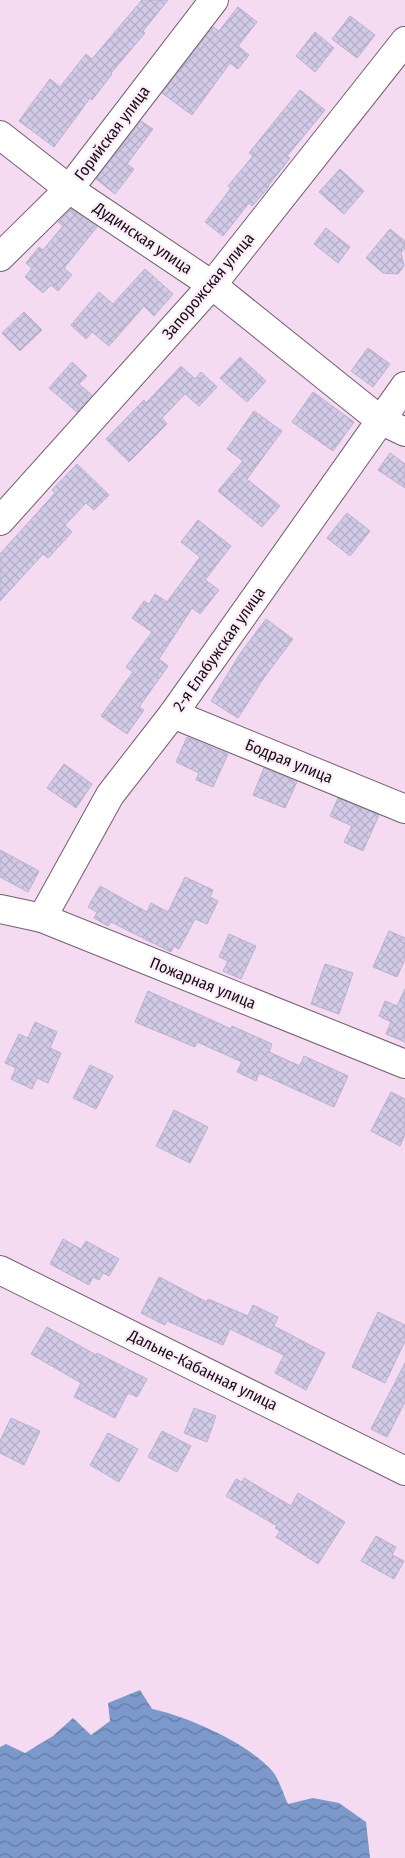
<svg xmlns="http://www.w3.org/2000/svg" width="405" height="1858" font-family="'Fira Sans Condensed',sans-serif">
  <defs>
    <pattern id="water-waves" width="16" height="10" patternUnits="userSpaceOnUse" patternTransform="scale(1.25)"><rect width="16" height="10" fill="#7c99cb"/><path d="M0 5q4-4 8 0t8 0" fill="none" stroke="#657ba4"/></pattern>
    <pattern id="building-cross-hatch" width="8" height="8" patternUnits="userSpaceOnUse" patternTransform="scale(1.25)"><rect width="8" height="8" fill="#d1cbe8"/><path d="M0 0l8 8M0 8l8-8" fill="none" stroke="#b3adc6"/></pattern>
  </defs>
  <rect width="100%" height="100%" fill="#f5dbf1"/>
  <path fill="url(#water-waves)" d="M140,1690L152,1709C187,1716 250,1744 273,1772C280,1781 283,1794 288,1804L313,1798L339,1803L366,1822L370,1858H0V1747L6,1744L25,1753L53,1736L73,1718L91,1735L110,1721L108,1703Z"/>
  <g fill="url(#building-cross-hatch)" stroke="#b9b2cf">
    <path d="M142,0H168L143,31L145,33L111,73L112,74L92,100L90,98L54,147L19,121L50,79L60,87L86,54L92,59Z"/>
    <path d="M238,7L257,22L238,46L249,55L238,69L230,63L192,115L162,93L213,27L219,31Z"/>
    <path d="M350,16L375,35L357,58L332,39Z"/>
    <path d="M315,32L334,48L315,72L296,56Z"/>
    <path d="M300,90L325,110L287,156L290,158L268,186L269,187L252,206L249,203L223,236L205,222L231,188L228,186L253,156L249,153Z"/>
    <path d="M141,121L153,129L127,164L134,169L115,194L96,179Z"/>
    <path d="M340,169L364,191L344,214L319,192Z"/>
    <path d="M71,209L97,227L64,268L72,275L58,291L51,285L43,293L25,277L32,268L26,263L39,247L43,250L63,226L58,222Z"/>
    <path d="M326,228L350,247L338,263L314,244Z"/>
    <path d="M390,229L405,241V248L401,253L404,266L398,274L383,273L366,258Z"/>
    <path d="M145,269L173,294L154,316L144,306L109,346L92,332L86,339L71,325L99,292L113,304Z"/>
    <path d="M24,312L42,330L20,351L2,333Z"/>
    <path d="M368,348L390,364L373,387L351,371Z"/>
    <path d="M240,357L266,381L247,402L220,378Z"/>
    <path d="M72,362L87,376L79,384L92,395L77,412L49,388Z"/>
    <path d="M181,366L195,379L201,372L217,387L199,406L185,394L162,418L167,424L129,462L106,439L144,400L146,403Z"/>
    <path d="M313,392L354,422L333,451L292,422Z"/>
    <path d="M254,411L282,431L247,479L280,506L262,527L218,491L243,461L227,449Z"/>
    <path d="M390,453L405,464V488L378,470Z"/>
    <path d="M77,464L109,495L94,510L86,503L65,525L72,532L48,558L43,554L0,601V554L55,493L52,490Z"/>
    <path d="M347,513L370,531L350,556L327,538Z"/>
    <path d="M198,520L231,546L205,580L219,590L200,614L192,608L159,659L168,666L139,707L144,710L127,734L101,716L133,672L126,667L152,632L132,618L144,601L149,604L155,594L167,602L200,557L181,542Z"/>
    <path d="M266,619L293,639L263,679L238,718L211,701L240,654Z"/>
    <path d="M187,737L228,754L213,787L196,780L199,773L176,762Z"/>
    <path d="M64,764L92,784L76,808L47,788Z"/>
    <path d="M264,768L297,782L285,808L253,795Z"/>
    <path d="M338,798L379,815L363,851L344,842L352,826L330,816Z"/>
    <path d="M0,850L39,871L28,892L0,877Z"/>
    <path d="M185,877L213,890L210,897L218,901L207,924L195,919L179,949L174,946L171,952L111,922L108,926L94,918L97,912L88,907L100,886L147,912L151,903L168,912Z"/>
    <path d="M389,931L405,938V959L397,977L373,967Z"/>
    <path d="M229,934L256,946L241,979L223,971L228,961L219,957Z"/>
    <path d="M325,964L353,973L339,1014L311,1004Z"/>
    <path d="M405,989V1042L386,1034L391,1022L379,1016L385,1001L397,1006Z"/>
    <path d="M148,991L231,1029L232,1026L272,1044L269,1052L300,1066L304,1056L348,1076L334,1107L259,1073L256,1081L237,1072L242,1062L197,1042L195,1047L135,1022Z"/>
    <path d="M35,1022L57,1032L50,1048L61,1053L48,1083L37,1078L32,1089L11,1079L16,1068L5,1063L19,1034L28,1038Z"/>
    <path d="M90,1065L113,1076L96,1109L73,1098Z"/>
    <path d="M391,1092L405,1099V1135L400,1146L371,1131Z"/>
    <path d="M174,1110L208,1127L190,1163L156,1146Z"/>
    <path d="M63,1239L81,1249L86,1241L119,1259L109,1276L103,1273L99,1280L93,1277L89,1285L50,1264Z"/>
    <path d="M159,1277L207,1302L208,1299L248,1316L253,1305L278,1317L274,1326L325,1353L306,1390L275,1373L284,1355L230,1329L223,1345L167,1321L165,1325L141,1313Z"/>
    <path d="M378,1312L405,1325V1341L385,1383L352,1367Z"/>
    <path d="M47,1327L96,1355L97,1353L147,1379L137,1397L128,1393L115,1418L74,1397L81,1383L31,1354Z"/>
    <path d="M405,1363V1402L387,1437L371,1429Z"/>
    <path d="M194,1408L216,1416L207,1442L184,1433Z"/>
    <path d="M11,1418L40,1431L24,1465L0,1453V1441Z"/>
    <path d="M162,1431L191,1446L177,1472L148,1457Z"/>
    <path d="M108,1433L138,1449L119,1482L90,1465Z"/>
    <path d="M244,1478L291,1506L298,1493L345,1522L318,1564L276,1537L280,1531L275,1528L277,1526L226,1496L236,1479L242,1482Z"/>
    <path d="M376,1536L396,1547L392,1555L404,1561L394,1579L361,1561Z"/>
  </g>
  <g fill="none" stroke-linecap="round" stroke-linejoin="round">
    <g stroke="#745d71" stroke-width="30">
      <g id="minor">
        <path d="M0,135L69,189L212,285L380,420L405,432"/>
        <path d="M0,257L69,189L214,0"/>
        <path d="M0,521L212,285L405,41"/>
        <path d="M173,714L405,809"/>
        <path d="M0,909L42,918L405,1064"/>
        <path d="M42,918L110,795L173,714L405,386"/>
        <path d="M0,1270L405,1471"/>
      </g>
    </g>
    <use href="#minor" stroke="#fff" stroke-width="28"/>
  </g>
  <g text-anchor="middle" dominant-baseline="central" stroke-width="4.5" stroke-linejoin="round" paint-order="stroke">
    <g font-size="16" fill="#160e15" stroke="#fcecf9">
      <text transform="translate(112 133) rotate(-53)">Горийская улица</text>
      <text transform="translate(143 238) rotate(34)">Дудинская улица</text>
      <text transform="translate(208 286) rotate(-50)">Запорожская улица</text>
      <text transform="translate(219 649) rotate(-55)">2-я Елабужская улица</text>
      <text transform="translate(289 761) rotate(22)">Бодрая улица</text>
      <text transform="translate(203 983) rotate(22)">Пожарная улица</text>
      <text transform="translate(203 1370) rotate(26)">Дальне-Кабанная улица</text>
    </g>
  </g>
</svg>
